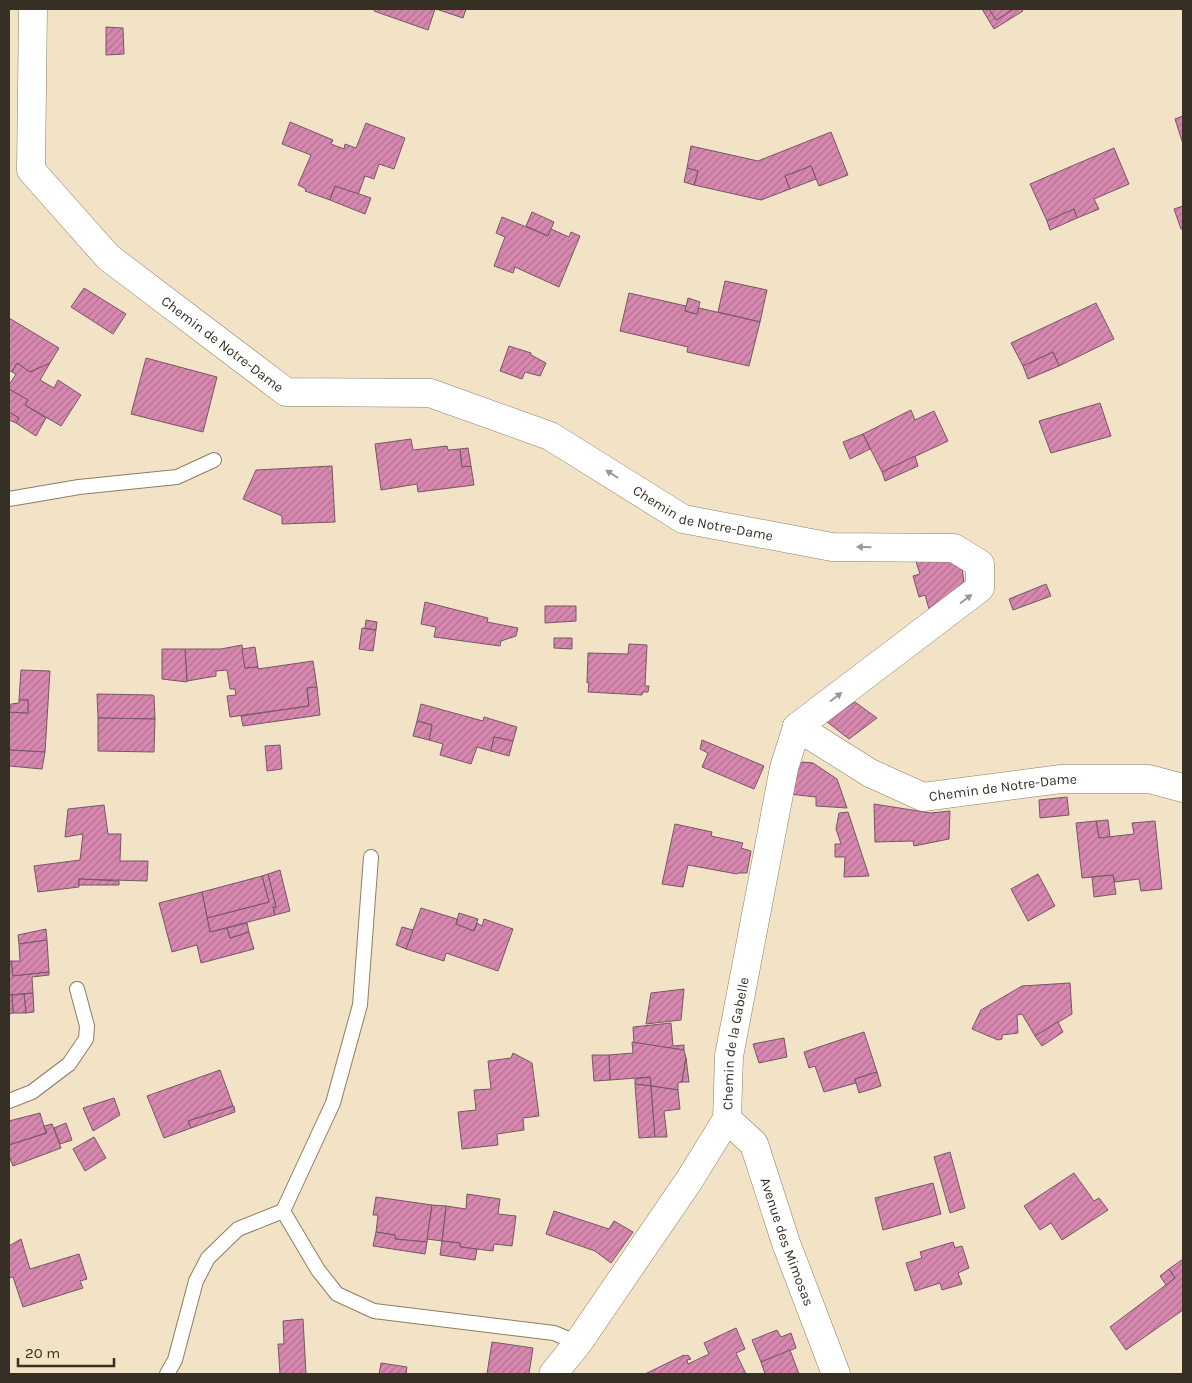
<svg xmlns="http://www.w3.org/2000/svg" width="1192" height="1383" font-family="Karla,sans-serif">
  <defs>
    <pattern id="building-hatch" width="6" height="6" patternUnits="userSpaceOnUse" patternTransform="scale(1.25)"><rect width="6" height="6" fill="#d888b0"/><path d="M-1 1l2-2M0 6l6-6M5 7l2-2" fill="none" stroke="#b0708f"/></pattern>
  </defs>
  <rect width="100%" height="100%" fill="#f3e3c6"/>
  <g fill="url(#building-hatch)" stroke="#745764">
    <path d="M375,9H435L428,30L374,11Z"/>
    <path d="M436,9H466L463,18Z"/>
    <path d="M982,9H989L996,20L1014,9H1021L1023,11L994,29Z"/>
    <path d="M989,9H1014L996,20Z"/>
    <path d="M106,27L123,28L124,54L106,55Z"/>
    <path d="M1183,116V144L1175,119Z"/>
    <path d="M290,122L333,140L331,144L344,149L345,144L356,148L366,123L405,138L394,169L379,164L374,179L365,176L358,195L335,186L330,200L305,191L306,189L298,185L311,155L282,144Z"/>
    <path d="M831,132L848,175L819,186L811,166L785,176L790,189L761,200L694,185L698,171L687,168L691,146L758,161Z"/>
    <path d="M1114,148L1129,184L1094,199L1099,209L1077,218L1074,209L1047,221L1030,184Z"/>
    <path d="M811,166L816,179L790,189L785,176Z"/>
    <path d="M687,168L698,171L694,185L684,182Z"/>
    <path d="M335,186L371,198L365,214L330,200Z"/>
    <path d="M1183,206V229H1181L1174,209Z"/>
    <path d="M1074,209L1077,218L1050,230L1047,221Z"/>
    <path d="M532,212L554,222L548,236L526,226Z"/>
    <path d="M502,217L548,236L551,229L569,237L571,232L580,236L559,287L515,267L513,273L494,266L505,237L496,233Z"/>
    <path d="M725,281L767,290L760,322L718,312Z"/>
    <path d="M84,288L126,314L113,334L71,307Z"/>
    <path d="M629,293L686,306L685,311L697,314L699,308L760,322L749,366L687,352L688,347L620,331Z"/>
    <path d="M688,298L700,302L697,314L685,311Z"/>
    <path d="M1096,303L1114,339L1059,366L1053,352L1023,366L1011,343Z"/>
    <path d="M9,318L59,348L50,363L30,372L17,363L12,372L9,370Z"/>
    <path d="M509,346L531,353V355L546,363L540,376L525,372L522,379L500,371Z"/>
    <path d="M1053,352L1059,366L1028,379L1023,366Z"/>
    <path d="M146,358L217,377L203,432L131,414Z"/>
    <path d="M17,363L30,372L50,363L40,380L54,388L58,380L81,395L61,426L25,405L28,400L9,389V385L16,374L12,372Z"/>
    <path d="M9,389L28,400L25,405L46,418L36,436L16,423L19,418L9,412Z"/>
    <path d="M1100,403L1111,436L1051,453L1039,421Z"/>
    <path d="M911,410L915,420L934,411L948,441L882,472L863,434Z"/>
    <path d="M9,412L19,418L16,423L9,420Z"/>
    <path d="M863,434L870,449L850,459L843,442Z"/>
    <path d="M411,439L413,450L447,446L448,450L460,449L462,467L471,466L474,485L418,492L417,484L381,490L375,444Z"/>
    <path d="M468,448L471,466L462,467L460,449Z"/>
    <path d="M915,456L918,466L885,481L882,472Z"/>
    <path d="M332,466L335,522L282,524V516L243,499L256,470Z"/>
    <path d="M914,555L961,560L964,583L929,609L925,595L919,597L913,576L920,574Z"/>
    <path d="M1046,584L1051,596L1013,610L1009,599Z"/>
    <path d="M425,602L488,618L487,622L518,628L516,636L501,641L500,646L434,637L436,627L421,624Z"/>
    <path d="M545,606H576V621L545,623Z"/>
    <path d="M366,620L377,622L376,630L365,628Z"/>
    <path d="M362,628L376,630L373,651L359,649Z"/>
    <path d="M554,638H572V649L554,648Z"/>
    <path d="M629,644L647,645L645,686H649L648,692H643L642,695L588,692L589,682L587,683L588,653L628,654Z"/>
    <path d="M242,645L245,668L258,667V669L313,661L317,687L307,688L309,706L230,717L227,696L236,695L235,689H230L227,670L216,671V676L187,681L185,649H221Z"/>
    <path d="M255,647L258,667L245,668L242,649Z"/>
    <path d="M162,649H185L187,682L162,679Z"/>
    <path d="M21,670L50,671L45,752L9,750V712L28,713V700H19Z"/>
    <path d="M317,687L320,715L243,726L241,716L309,706L307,688Z"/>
    <path d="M97,694L152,695L154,696L155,719L98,718Z"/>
    <path d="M19,700H28V713L9,712L11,704L19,703Z"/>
    <path d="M855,702L877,718L849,739L826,721Z"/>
    <path d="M421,704L483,721L484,717L517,727L513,741L494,737L491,751L477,747L471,764L440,755L443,744L429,740L432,725L417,721Z"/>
    <path d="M98,718L155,719L154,752L98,751Z"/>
    <path d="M417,721L432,725L429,740L413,736Z"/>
    <path d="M494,737L513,741L509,756L491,751Z"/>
    <path d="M702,740L764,766L754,789L702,767L708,753L700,749Z"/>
    <path d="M280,745L282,769L267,771L265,746Z"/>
    <path d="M9,750L45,752L42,769L9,766Z"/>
    <path d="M803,762L813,763L837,779L847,808L816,806V797L789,794L799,764Z"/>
    <path d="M1067,797L1069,815L1040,818L1039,800Z"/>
    <path d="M874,804L931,813L950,811L949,839L914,846L913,841L875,842Z"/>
    <path d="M104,805L108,834H121L120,861H148L147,881L79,879V887L38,892L34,866L80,860L83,834L65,837L68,809Z"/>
    <path d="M848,812L869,876L844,877L845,857H835V844H841L836,829L839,813Z"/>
    <path d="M1108,820L1110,837L1099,838L1096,821Z"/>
    <path d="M1096,821L1099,838L1134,834L1132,823L1155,821L1162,889L1141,891L1139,879L1115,882L1113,875L1082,878L1076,823Z"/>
    <path d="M675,824L712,832L711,836L743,843L741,848L751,851L747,873H738L737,874L688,865L683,887L662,884Z"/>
    <path d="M280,870L290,911L275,915L273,907H276L268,874Z"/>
    <path d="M268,874L276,907H273L275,915L210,932L207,918L269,902L262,876Z"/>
    <path d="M1038,874L1055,906L1028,921L1011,889Z"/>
    <path d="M1113,875L1116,894L1094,897L1092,877Z"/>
    <path d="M262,876L269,902L207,918L202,892Z"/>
    <path d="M79,879L119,881V885H79Z"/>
    <path d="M202,892L210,932L227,928L230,938L249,932L254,949L201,963L197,945L172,952L159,903Z"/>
    <path d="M421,908L457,919L456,924L474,931L477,923L482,926L484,919L513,929L498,971L446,953L444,961L406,949Z"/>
    <path d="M459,913L478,919L474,931L456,924Z"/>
    <path d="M247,923L249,932L230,938L227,928Z"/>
    <path d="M402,927L413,930L406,949L396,945Z"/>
    <path d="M46,929L47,940L19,944L18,935Z"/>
    <path d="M47,940L49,972L13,976L11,961H20L19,944Z"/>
    <path d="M9,961H11L13,976L49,972V975L32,977L33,993L9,995Z"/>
    <path d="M1070,983L1072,1014L1035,1036L1022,1014L1017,1015L1018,1033L1002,1035V1039L998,1040L972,1029L981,1010L1022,986Z"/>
    <path d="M684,989L681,1020L646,1024L651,993Z"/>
    <path d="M33,993L34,1012L26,1013L24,994Z"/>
    <path d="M24,994L26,1013H13L12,995Z"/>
    <path d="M9,995H12L13,1013L9,1014Z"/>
    <path d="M1058,1022L1063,1032L1042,1046L1035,1036Z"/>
    <path d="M671,1023L673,1046L684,1045V1050L634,1043L633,1027Z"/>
    <path d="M864,1032L877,1072L855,1079L856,1083L824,1092L815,1066L809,1068L804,1052Z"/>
    <path d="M784,1038L787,1057L759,1063L753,1044Z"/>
    <path d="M632,1042L684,1050L686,1058L682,1082L678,1083V1090L651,1086L650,1077L610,1080L609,1055L633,1053Z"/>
    <path d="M513,1053L532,1063L539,1116L523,1118L524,1130L497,1134L498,1145L462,1149L458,1112L476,1110L474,1090L491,1089L488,1061L511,1058Z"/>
    <path d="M592,1055H609L610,1080L594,1081Z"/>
    <path d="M686,1058L689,1082H682Z"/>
    <path d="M220,1070L233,1106L188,1121L191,1128L164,1138L147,1096Z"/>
    <path d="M877,1072L881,1086L859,1093L855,1079Z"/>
    <path d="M650,1077L651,1086L635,1084V1079Z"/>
    <path d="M635,1084L651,1086L655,1137L639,1138Z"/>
    <path d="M651,1086L678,1090L680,1109L664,1111L667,1137H655Z"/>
    <path d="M114,1098L120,1115L93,1131L83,1108Z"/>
    <path d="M234,1106L235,1112L191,1128L188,1121Z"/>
    <path d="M40,1113L46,1133L9,1145V1121Z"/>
    <path d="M66,1123L72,1140L60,1144L54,1128Z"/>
    <path d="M52,1124L61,1148L13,1166L9,1156V1145L47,1133L44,1126Z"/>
    <path d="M94,1137L106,1158L85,1171L73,1149Z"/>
    <path d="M950,1152L965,1208L950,1213L934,1157Z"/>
    <path d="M1074,1173L1094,1201L1099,1198L1108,1210L1062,1240L1051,1223L1040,1230L1024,1206Z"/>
    <path d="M933,1183L941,1214L883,1230L875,1198Z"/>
    <path d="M467,1194L500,1199L498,1214L516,1216L512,1246L494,1244L493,1251L460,1247V1243L442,1241L446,1206L466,1209Z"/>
    <path d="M376,1197L432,1205L427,1242L395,1239V1235L376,1232L378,1215H373Z"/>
    <path d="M432,1205L446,1206L442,1241L427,1239Z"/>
    <path d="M554,1211L609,1229L614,1221L633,1232L611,1263L595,1251L546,1234Z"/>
    <path d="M376,1232L395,1235V1239L427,1242L425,1254L373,1246Z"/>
    <path d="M21,1239L30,1269L79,1254L87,1279L80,1281L83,1288L23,1307L13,1277L9,1278V1246Z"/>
    <path d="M442,1241L460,1243V1247L477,1249L475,1260L440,1255Z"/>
    <path d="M953,1242L955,1248L962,1246L969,1268L958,1273L962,1284L942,1290L940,1283L915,1291L906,1263L922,1258L920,1252Z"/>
    <path d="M1183,1259V1310L1126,1350L1110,1327L1175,1278L1169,1269Z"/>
    <path d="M1169,1269L1175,1278L1166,1285L1160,1276Z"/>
    <path d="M303,1319L306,1374H280L278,1344H284L283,1321Z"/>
    <path d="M736,1328L745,1349L736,1353L746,1374H645L684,1355L685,1356L688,1355L691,1359L687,1360L688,1364L709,1354L704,1343Z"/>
    <path d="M777,1330L781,1337L791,1333L796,1348L761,1362L752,1340Z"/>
    <path d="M492,1342L533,1348L529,1374H487Z"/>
    <path d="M790,1350L799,1374H765L761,1362Z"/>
    <path d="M381,1363L407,1367L406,1374H379Z"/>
  </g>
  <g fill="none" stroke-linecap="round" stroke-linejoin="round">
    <g stroke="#8c7e63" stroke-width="16">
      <g id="lane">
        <path d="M9,499L79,487L177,477L214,460"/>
        <path d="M371,857L360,1005L333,1103L283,1211L318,1270L337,1294L374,1311L554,1333L578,1343"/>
        <path d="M9,1101L32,1092L69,1064L86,1039L87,1026L77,989"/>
        <path d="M167,1374L175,1360L196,1281L208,1258L238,1229L283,1211"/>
      </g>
    </g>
    <g stroke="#8c7e63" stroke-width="29">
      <g id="street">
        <path id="s1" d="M33,9L31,170L108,257L286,392L430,393L550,436L683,519L832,547L954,548L980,564V588L797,727"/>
        <path id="s2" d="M797,727L870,773L923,797L1061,779H1149L1183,788"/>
        <path id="s3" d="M727,1119L754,1144L786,1243L836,1374"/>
        <path id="s4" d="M553,1374L578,1343L690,1179L727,1119L729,1056L784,768L797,727"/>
      </g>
    </g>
    <use href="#lane" stroke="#fff" stroke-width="14"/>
    <use href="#street" stroke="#fff" stroke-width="28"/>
  </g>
  <defs><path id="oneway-solid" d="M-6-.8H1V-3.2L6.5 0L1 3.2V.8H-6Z" transform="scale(1.25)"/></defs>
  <g fill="#9a9892">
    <use href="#oneway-solid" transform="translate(612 474) rotate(-148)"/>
    <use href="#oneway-solid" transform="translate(864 547) rotate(-179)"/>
    <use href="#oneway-solid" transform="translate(966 599) rotate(-37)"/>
    <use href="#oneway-solid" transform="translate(836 697) rotate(-37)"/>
  </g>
  <g text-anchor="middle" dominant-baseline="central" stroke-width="4" stroke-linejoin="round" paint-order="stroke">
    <g font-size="14" fill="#363024" stroke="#f3e3c6">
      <text stroke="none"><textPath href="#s1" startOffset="421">Chemin de Notre-Dame</textPath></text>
      <text stroke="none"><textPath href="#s1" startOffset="946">Chemin de Notre-Dame</textPath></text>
      <text stroke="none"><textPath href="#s2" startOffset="225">Chemin de Notre-Dame</textPath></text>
      <text stroke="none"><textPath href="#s4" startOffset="385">Chemin de la Gabelle</textPath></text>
      <text stroke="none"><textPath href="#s3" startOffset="140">Avenue des Mimosas</textPath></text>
    </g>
  </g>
  <rect width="1192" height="1383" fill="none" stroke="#363024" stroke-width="20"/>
  <path d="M18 1358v8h96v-8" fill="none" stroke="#363024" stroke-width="2.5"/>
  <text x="25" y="1358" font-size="15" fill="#363024" stroke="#f3e3c6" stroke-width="4" paint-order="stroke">20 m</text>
</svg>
